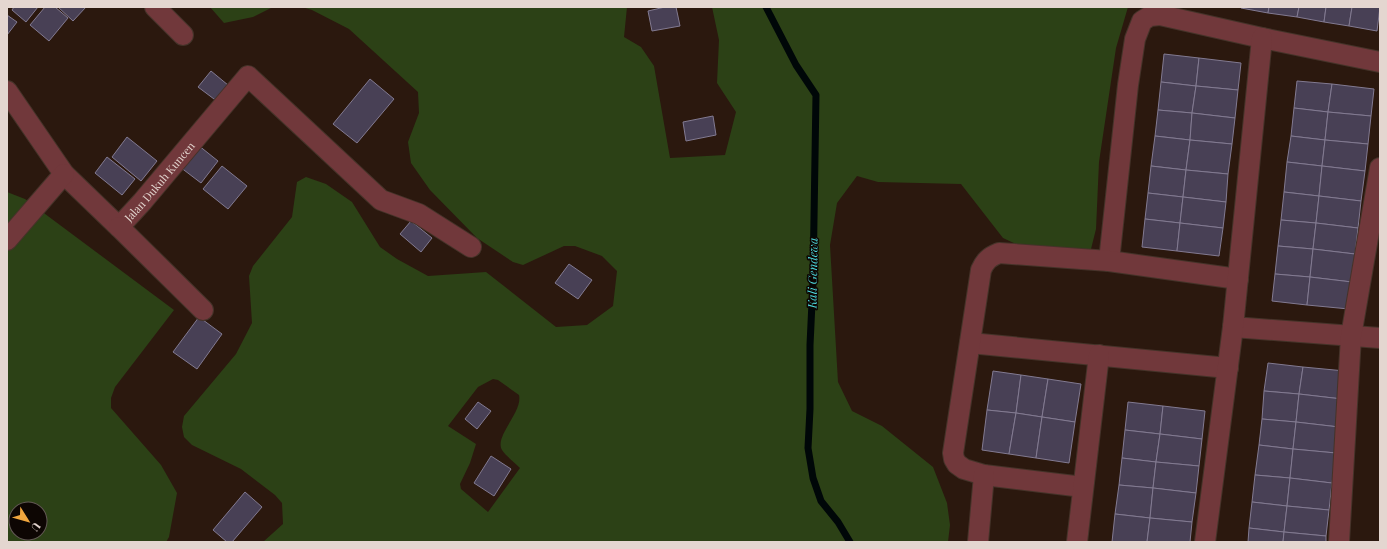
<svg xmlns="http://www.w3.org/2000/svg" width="1387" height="549" font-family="'Playfair Display',serif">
  <rect width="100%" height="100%" fill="#2b180e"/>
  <g fill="#2c4116" fill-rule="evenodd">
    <path d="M210,7H273L253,17L224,23Z"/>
    <path d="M302,7H627L624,37L641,47L654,66L670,158L725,155L736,112L717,83L719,40L712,7H1128L1116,48L1099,162L1096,229L1091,249L1082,254L1020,246L1003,238L961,184L878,182L857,176L837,203L830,245L838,382L852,411L882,426L933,467L947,503L950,525L948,542H263L283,524L282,503L275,495L241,469L192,445L184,437L182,427L184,416L236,354L252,323L249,276L253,266L292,217L297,182L306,177L326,184L352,202L380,247L397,259L428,276L486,272L556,327L587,325L613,306L617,271L602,256L575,246H564L523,265L513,262L477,238L430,190L411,163L408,142L419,113L418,92L349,29L312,10ZM493,379L498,380L519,395C523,412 494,436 502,450C506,456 514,462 520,468L488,512L461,489L460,484L470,463L476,444L448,426L478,387Z"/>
    <path d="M7,192L25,199L174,310L115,387L111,398V408L161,465L177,493L169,537L166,542H7ZM16,509H40V533H16Z"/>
  </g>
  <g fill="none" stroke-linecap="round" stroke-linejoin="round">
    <path stroke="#000708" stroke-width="7" d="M766,7L796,65L816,95L813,281L810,345V409L808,448L813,478L821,501L838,522L850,542"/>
  </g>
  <g fill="#484055" stroke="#827a91">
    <path d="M14,7H38L26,22L12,10Z"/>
    <path d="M45,7H55L68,18L49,41L30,25Z"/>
    <path d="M58,7H86L73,21Z"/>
    <path d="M665,7H676L680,26L652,31L648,11Z"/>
    <path d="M1242,7H1269L1268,13L1241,8Z"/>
    <path d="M1269,7H1299L1297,17L1268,13Z"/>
    <path d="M1299,7H1326L1324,22L1297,17Z"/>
    <path d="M1326,7H1352L1349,26L1324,22Z"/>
    <path d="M1352,7H1380L1377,31L1349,26Z"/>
    <path d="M7,15L17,22L7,35Z"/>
    <path d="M1164,54L1199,58L1196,86L1161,82Z"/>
    <path d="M1199,58L1241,63L1238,90L1196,86Z"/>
    <path d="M211,71L234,90L222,105L198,87Z"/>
    <path d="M370,79L394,99L357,143L333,124Z"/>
    <path d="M1297,81L1332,84L1328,112L1294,108Z"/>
    <path d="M1161,82L1196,86L1192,113L1158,110Z"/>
    <path d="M1332,84L1374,89L1371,116L1328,112Z"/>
    <path d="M1196,86L1238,90L1235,118L1192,113Z"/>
    <path d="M1294,108L1328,112L1325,140L1291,136Z"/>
    <path d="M1158,110L1192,113L1190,140L1155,136Z"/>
    <path d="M1328,112L1371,116L1368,144L1325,140Z"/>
    <path d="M1192,113L1235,118L1232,144L1190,140Z"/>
    <path d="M713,116L716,135L686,141L683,122Z"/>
    <path d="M1155,136L1190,140L1186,170L1151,166Z"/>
    <path d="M1291,136L1325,140L1322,166L1287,162Z"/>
    <path d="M127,137L157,161L141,181L112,157Z"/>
    <path d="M1190,140L1232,144L1228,174L1186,170Z"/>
    <path d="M1325,140L1368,144L1365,171L1322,166Z"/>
    <path d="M198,145L218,161L201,183L180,167Z"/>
    <path d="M107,157L135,179L122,195L95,173Z"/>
    <path d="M1287,162L1322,166L1319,196L1284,192Z"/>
    <path d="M222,166L247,186L228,209L203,189Z"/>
    <path d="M1151,166L1186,170L1183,197L1148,193Z"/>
    <path d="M1322,166L1365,171L1361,201L1319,196Z"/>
    <path d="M1186,170L1228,174L1226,202L1183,197Z"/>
    <path d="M1284,192L1319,196L1316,223L1281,220Z"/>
    <path d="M1148,193L1183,197L1180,223L1145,219Z"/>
    <path d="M1319,196L1361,201L1358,228L1316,223Z"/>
    <path d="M1183,197L1226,202L1223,228L1180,223Z"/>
    <path d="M1145,219L1180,223L1177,251L1142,247Z"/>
    <path d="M1281,220L1316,223L1313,249L1278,246Z"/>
    <path d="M411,221L432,238L421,252L400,234Z"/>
    <path d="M1180,223L1223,228L1219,256L1177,251Z"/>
    <path d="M1316,223L1358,228L1355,254L1313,249Z"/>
    <path d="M1278,246L1313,249L1310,277L1275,274Z"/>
    <path d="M1313,249L1355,254L1352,282L1310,277Z"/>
    <path d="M569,264L592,280L578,299L555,283Z"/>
    <path d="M1275,274L1310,277L1307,305L1272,301Z"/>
    <path d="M1310,277L1352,282L1349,309L1307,305Z"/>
    <path d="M199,317L222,334L197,369L173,352Z"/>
    <path d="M1268,363L1303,367L1299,394L1264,391Z"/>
    <path d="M1303,367L1345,371L1342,399L1299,394Z"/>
    <path d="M993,371L1021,375L1016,413L987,410Z"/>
    <path d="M1021,375L1048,379L1042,417L1016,413Z"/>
    <path d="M1048,379L1081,384L1075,422L1042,417Z"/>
    <path d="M1264,391L1299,394L1296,422L1262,419Z"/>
    <path d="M1299,394L1342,399L1339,427L1296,422Z"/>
    <path d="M478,402L491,411L477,429L465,419Z"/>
    <path d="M1128,402L1163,406L1160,434L1125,430Z"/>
    <path d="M1163,406L1205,411L1202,439L1160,434Z"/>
    <path d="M987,410L1016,413L1009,454L982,450Z"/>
    <path d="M1016,413L1042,417L1036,458L1009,454Z"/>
    <path d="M1042,417L1075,422L1069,463L1036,458Z"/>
    <path d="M1262,419L1296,422L1293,449L1259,445Z"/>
    <path d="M1296,422L1339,427L1336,453L1293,449Z"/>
    <path d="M1125,430L1160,434L1156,462L1122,458Z"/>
    <path d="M1160,434L1202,439L1199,466L1156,462Z"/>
    <path d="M1259,445L1293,449L1290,478L1255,475Z"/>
    <path d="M1293,449L1336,453L1332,483L1290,478Z"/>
    <path d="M491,456L511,469L494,496L474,483Z"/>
    <path d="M1122,458L1156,462L1153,488L1119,485Z"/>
    <path d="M1156,462L1199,466L1196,493L1153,488Z"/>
    <path d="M1255,475L1290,478L1287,506L1252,502Z"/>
    <path d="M1290,478L1332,483L1329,510L1287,506Z"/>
    <path d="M1119,485L1153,488L1150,518L1115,514Z"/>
    <path d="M1153,488L1196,493L1192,522L1150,518Z"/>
    <path d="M245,492L262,507L232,542H227L213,530Z"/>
    <path d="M1252,502L1287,506L1284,532L1249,528Z"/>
    <path d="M1287,506L1329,510L1326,536L1284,532Z"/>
    <path d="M1115,514L1150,518L1147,542H1112Z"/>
    <path d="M1150,518L1192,522L1190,542H1147Z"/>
    <path d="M1249,528L1284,532L1283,542H1248Z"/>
    <path d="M1284,532L1326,536V542H1283Z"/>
  </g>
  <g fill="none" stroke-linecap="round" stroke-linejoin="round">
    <g stroke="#453329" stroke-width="22">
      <g id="minor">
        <path d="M155,7L183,35"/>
        <path id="s1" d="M7,91L64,174L119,227L142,202L248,76L381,200L419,214L471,247"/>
        <path d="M119,227L203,310"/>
        <path d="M7,240L64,174"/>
        <path d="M1109,261L1128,85L1135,39L1142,21L1150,16L1160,15L1262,38L1380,62"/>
        <path d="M1233,327L1380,338"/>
        <path d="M970,343L1228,368"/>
        <path d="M1083,487L984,475L964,469L957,464L954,459L953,453L981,270C985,261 989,257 999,253L1109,261L1238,279"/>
        <path d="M978,542L984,475"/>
        <path d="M1077,542L1099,355"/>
        <path d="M1205,542L1233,327L1262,38"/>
        <path d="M1339,542L1351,336L1380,168"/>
      </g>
    </g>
    <use href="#minor" stroke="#71383b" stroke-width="20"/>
  </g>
  <g text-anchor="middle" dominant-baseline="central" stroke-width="3" stroke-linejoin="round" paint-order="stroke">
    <g font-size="11" fill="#e4d6d0" stroke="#0d0603">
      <text stroke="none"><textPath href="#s1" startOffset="238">Jalan Dukuh Kuncen</textPath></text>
    </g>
    <g font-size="12" font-style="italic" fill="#4ddadf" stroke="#0d0603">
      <text transform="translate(812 273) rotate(-89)">Kali Gendewa</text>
    </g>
  </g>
  <rect width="1387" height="549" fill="none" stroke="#e4d6d0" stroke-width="16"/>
  <g transform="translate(28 521) rotate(127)"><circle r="19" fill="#0d0603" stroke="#635955"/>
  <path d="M0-3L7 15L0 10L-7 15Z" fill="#f0a63e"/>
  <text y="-6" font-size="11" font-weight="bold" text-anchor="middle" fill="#e4d6d0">U</text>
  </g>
</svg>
